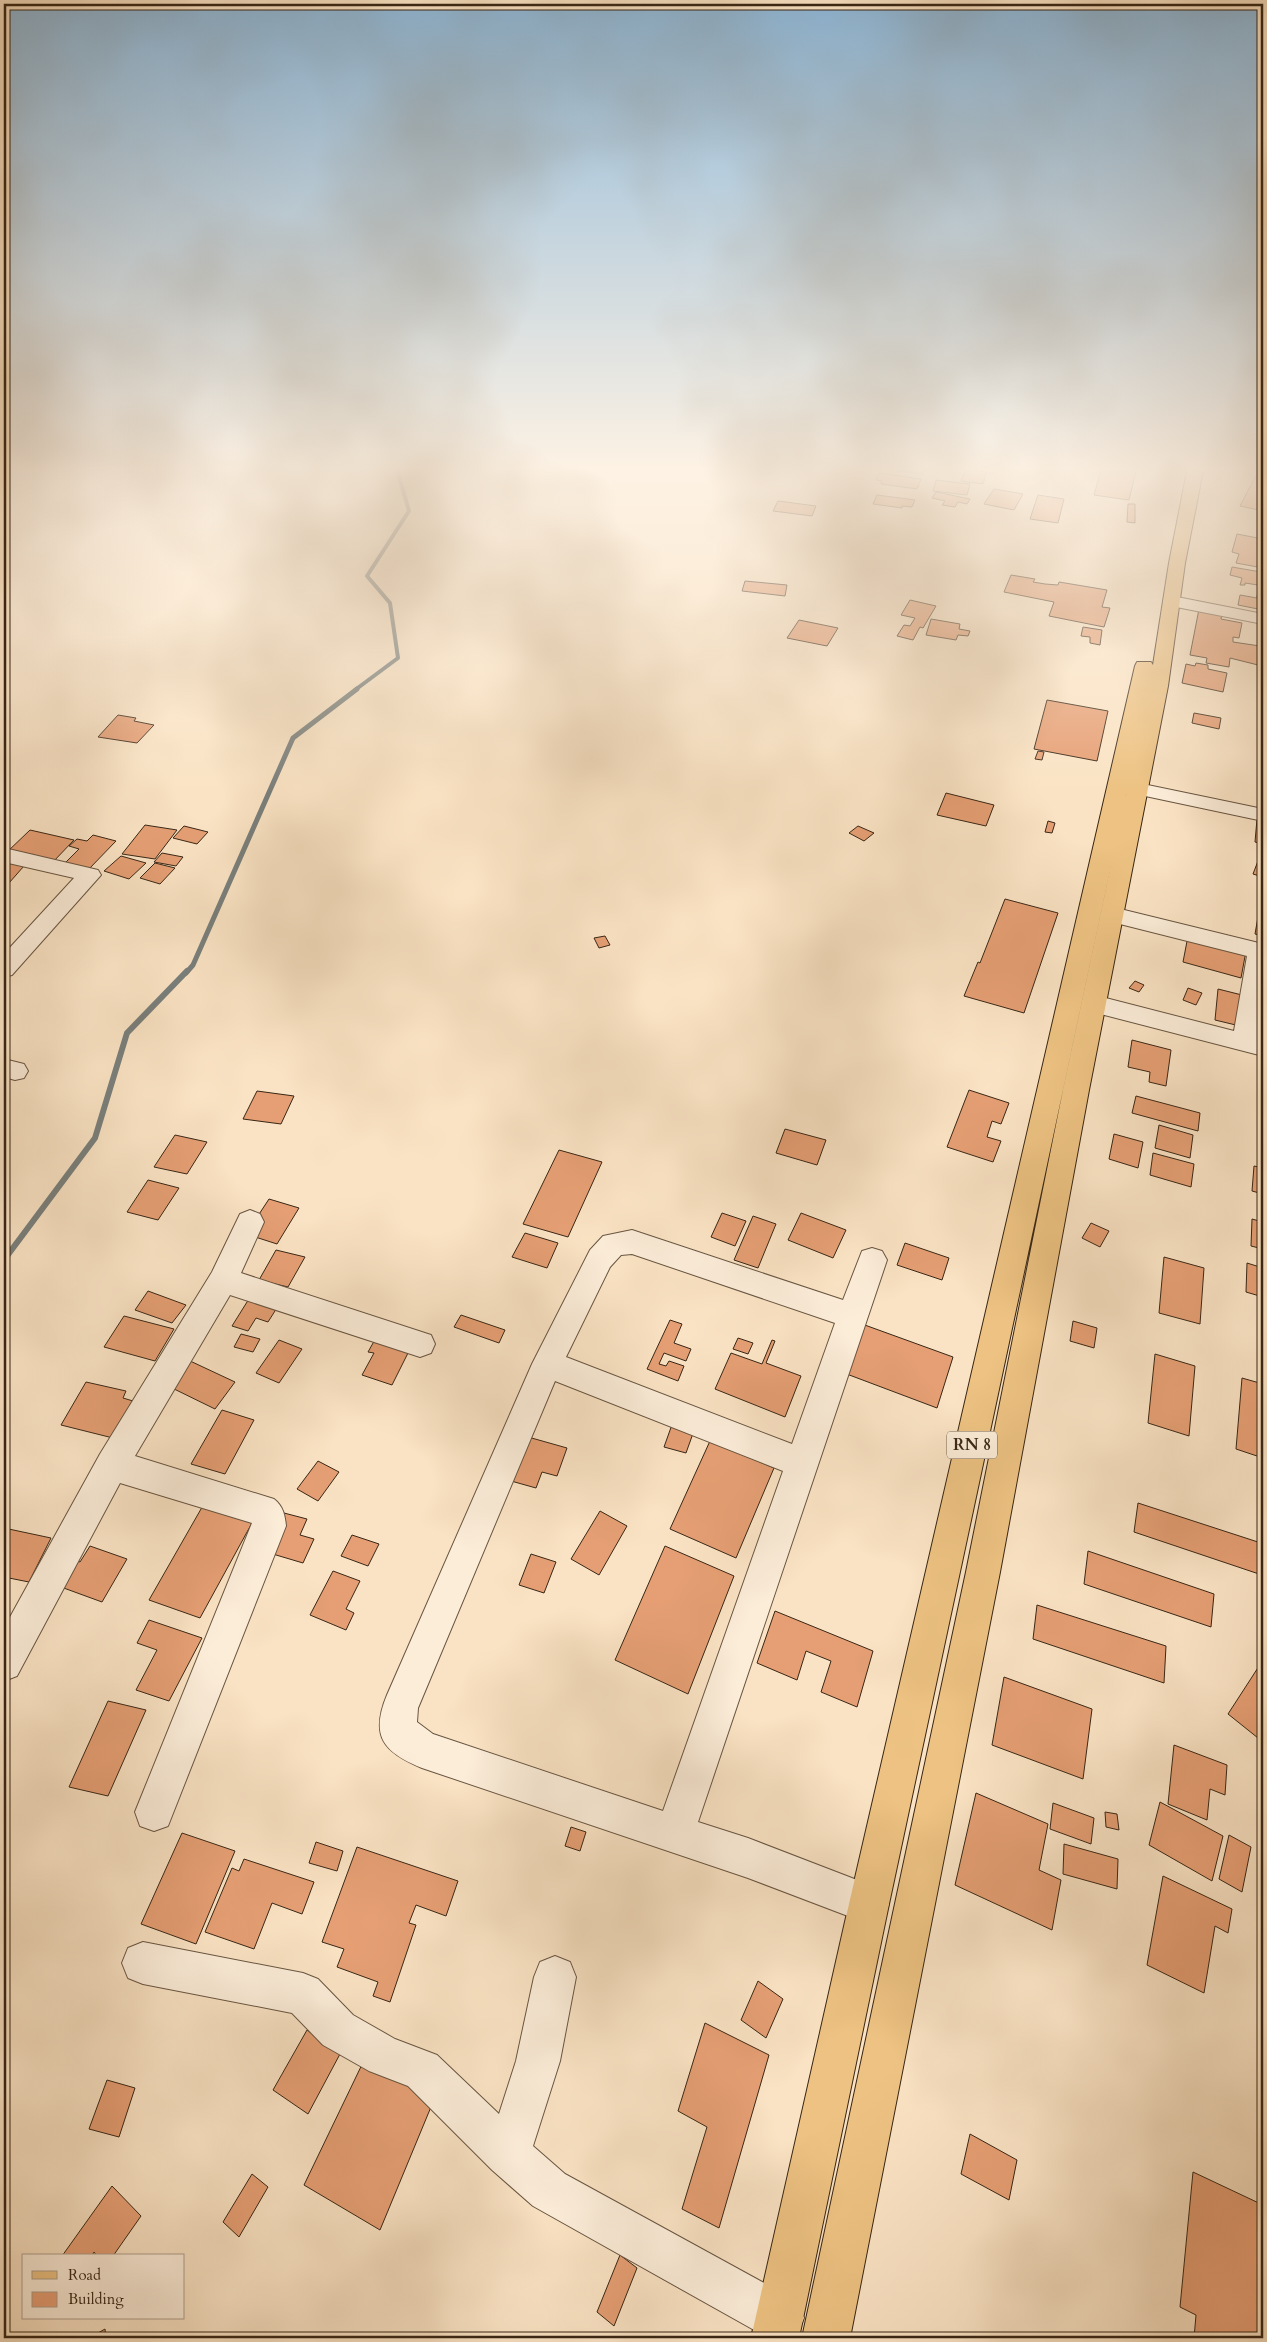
<svg xmlns="http://www.w3.org/2000/svg" width="1267" height="2342" font-family="Cardo,serif">
  <rect width="100%" height="100%" fill="#fae3c4"/>
  <filter id="stains"><feTurbulence type="fractalNoise" baseFrequency=".004" numOctaves="4"/><feColorMatrix values="0 0 0 0 .2 0 0 0 0 .09 0 0 0 0 .02 0 0 0 .5 -.17"/></filter>
  <radialGradient id="worn" r=".72"><stop offset=".6" stop-color="#630" stop-opacity="0"/><stop offset="1" stop-color="#630" stop-opacity=".3"/></radialGradient>
  <g fill="none" stroke-linecap="round" stroke-linejoin="round">
    <path stroke="#797f7c" stroke-width="4" d="M355,690L398,658L390,603L367,576L409,511L396,466"/>
    <path stroke="#797f7c" stroke-width="5" d="M186,973L193,965L293,738L357,689"/>
    <path stroke="#797f7c" stroke-width="6" d="M4,1260L95,1138L127,1033L187,971"/>
  </g>
  <g fill="#e69f74" stroke="#382615">
    <path d="M897,466H926L923,474L895,470Z"/>
    <path d="M1095,466H1142V469L1137,468L1129,500L1094,495L1102,467Z"/>
    <path d="M966,468L987,471L983,484L961,481Z"/>
    <path d="M879,473L921,479L917,489L881,484L882,481L876,480Z"/>
    <path d="M1256,475L1263,476V511L1240,506Z"/>
    <path d="M936,480L970,484L967,495L933,491Z"/>
    <path d="M994,489L1023,494L1014,510L984,504Z"/>
    <path d="M936,492L970,499L967,504L958,502L955,507L942,505L945,501L932,498Z"/>
    <path d="M877,495L915,500L912,507L902,506V508L873,504Z"/>
    <path d="M1038,495L1064,499L1058,523L1030,519Z"/>
    <path d="M778,501L816,506L812,516L773,511Z"/>
    <path d="M1128,504H1135V523L1127,522Z"/>
    <path d="M1237,534L1263,539V568L1236,563L1239,554L1232,552Z"/>
    <path d="M1232,567L1261,572L1258,585L1245,583V585H1240L1242,578L1230,575Z"/>
    <path d="M1011,575L1035,579L1033,582L1045,584L1058,585L1059,582L1107,590L1102,607L1110,608L1104,627L1049,616L1054,602L1004,592Z"/>
    <path d="M745,581L787,585L785,596L742,591Z"/>
    <path d="M1240,595L1257,598V595L1263,597V610L1238,605Z"/>
    <path d="M910,600L936,606L923,628L920,627L913,640L897,636L904,625L910,626L915,618L901,615Z"/>
    <path d="M1199,609L1222,613L1221,619L1242,623L1239,638L1233,637V642L1260,646L1258,665L1230,658L1229,667L1206,663L1207,658L1190,655Z"/>
    <path d="M931,619L960,624L959,629L970,631L968,636L958,635L956,640L926,635Z"/>
    <path d="M799,620L838,628L827,646L787,638Z"/>
    <path d="M1083,627L1102,630L1100,645L1090,643V637L1081,636Z"/>
    <path d="M1196,663L1208,665V669L1227,673L1223,692L1182,683L1186,664L1195,666Z"/>
    <path d="M1047,700L1108,711L1097,761L1034,749Z"/>
    <path d="M1194,713L1221,718L1219,729L1192,723Z"/>
    <path d="M118,715L136,718L134,721L154,725L137,743L98,737Z"/>
    <path d="M1038,751L1044,752L1042,760L1035,759Z"/>
    <path d="M1261,778H1263V809L1258,808Z"/>
    <path d="M946,793L994,805L986,826L937,815Z"/>
    <path d="M1257,819L1263,821V844L1255,842Z"/>
    <path d="M1048,821L1055,823L1052,833L1045,832Z"/>
    <path d="M145,825L177,830L155,859L122,854Z"/>
    <path d="M184,826L208,832L197,844L173,838Z"/>
    <path d="M858,826L874,833L864,841L849,833Z"/>
    <path d="M30,830L74,840L52,863L6,853Z"/>
    <path d="M93,835L116,841L88,870L64,864L79,849L69,846L77,839L87,841Z"/>
    <path d="M162,853L183,857L176,866L154,862Z"/>
    <path d="M121,856L146,863L129,879L104,871Z"/>
    <path d="M1258,861L1263,862V877L1253,874Z"/>
    <path d="M4,862L24,866L9,883L4,882Z"/>
    <path d="M155,863L175,868L160,884L140,878Z"/>
    <path d="M1005,899L1058,913L1024,1013L964,996L978,962L980,963Z"/>
    <path d="M1261,900H1263V936L1255,934Z"/>
    <path d="M605,936L610,945L599,948L594,938Z"/>
    <path d="M1188,936L1246,951L1241,978L1183,962Z"/>
    <path d="M1135,981L1144,985L1139,992L1129,988Z"/>
    <path d="M1188,988L1202,993L1196,1005L1183,1000Z"/>
    <path d="M1218,989L1242,995L1240,1026L1215,1020Z"/>
    <path d="M1132,1040L1171,1050L1166,1086L1149,1082L1150,1072L1128,1067Z"/>
    <path d="M969,1090L1009,1103L1001,1124L992,1121L987,1137L1001,1141L993,1162L947,1147Z"/>
    <path d="M257,1091L294,1096L281,1124L243,1119Z"/>
    <path d="M1136,1096L1200,1113L1198,1131L1132,1113Z"/>
    <path d="M1159,1125L1193,1135L1190,1158L1155,1148Z"/>
    <path d="M785,1129L826,1140L817,1165L776,1153Z"/>
    <path d="M1114,1134L1143,1142L1138,1168L1109,1159Z"/>
    <path d="M175,1135L207,1142L187,1174L154,1167Z"/>
    <path d="M559,1150L602,1162L568,1237L523,1224Z"/>
    <path d="M1153,1153L1194,1164L1191,1187L1150,1175Z"/>
    <path d="M1254,1166L1263,1168V1194L1252,1191Z"/>
    <path d="M148,1180L179,1188L158,1220L127,1212Z"/>
    <path d="M269,1199L299,1208L277,1244L246,1234Z"/>
    <path d="M722,1213L746,1221L735,1246L711,1237Z"/>
    <path d="M801,1213L846,1230L833,1258L788,1240Z"/>
    <path d="M753,1216L776,1224L758,1268L734,1260Z"/>
    <path d="M1252,1219L1263,1222V1249L1251,1246Z"/>
    <path d="M1091,1223L1109,1231L1100,1247L1082,1238Z"/>
    <path d="M525,1233L558,1243L547,1268L512,1257Z"/>
    <path d="M905,1243L949,1258L942,1280L897,1265Z"/>
    <path d="M276,1250L305,1257L288,1287L259,1280Z"/>
    <path d="M1164,1257L1204,1268L1200,1324L1159,1313Z"/>
    <path d="M1247,1263L1263,1268V1297L1246,1292Z"/>
    <path d="M148,1291L186,1305L172,1323L135,1310Z"/>
    <path d="M252,1294L280,1303L268,1322L256,1318L248,1331L232,1326Z"/>
    <path d="M461,1315L505,1330L499,1343L454,1327Z"/>
    <path d="M124,1316L174,1329L155,1361L104,1347Z"/>
    <path d="M670,1320L682,1324L674,1343L691,1349L686,1361L664,1353L659,1364L666,1366L669,1361L684,1366L678,1381L647,1369Z"/>
    <path d="M1073,1321L1097,1328L1094,1348L1070,1341Z"/>
    <path d="M862,1324L953,1357L937,1408L844,1373Z"/>
    <path d="M241,1334L260,1339L253,1352L234,1347Z"/>
    <path d="M377,1336L411,1347L392,1385L362,1375L374,1353L368,1352Z"/>
    <path d="M738,1338L753,1343L748,1354L733,1349Z"/>
    <path d="M279,1340L302,1349L279,1383L256,1373Z"/>
    <path d="M772,1340L775,1341L766,1363L801,1376L785,1417L715,1389L731,1353L762,1364Z"/>
    <path d="M1155,1354L1195,1366L1189,1436L1148,1423Z"/>
    <path d="M188,1360L235,1382L215,1409L168,1386Z"/>
    <path d="M1242,1378L1263,1384V1458L1236,1449Z"/>
    <path d="M86,1382L126,1391L123,1398L133,1401L113,1438L61,1425Z"/>
    <path d="M222,1410L254,1420L225,1474L191,1464Z"/>
    <path d="M674,1419L696,1425L686,1453L664,1447Z"/>
    <path d="M521,1435L567,1448L557,1476L542,1472L536,1488L504,1479Z"/>
    <path d="M710,1441L774,1468L736,1558L670,1529Z"/>
    <path d="M318,1461L339,1472L318,1501L297,1489Z"/>
    <path d="M209,1495L258,1512L200,1618L149,1600Z"/>
    <path d="M1138,1503L1261,1543L1259,1574L1134,1532Z"/>
    <path d="M600,1511L627,1526L599,1575L571,1559Z"/>
    <path d="M284,1513L307,1519L300,1535L314,1539L303,1563L266,1552Z"/>
    <path d="M4,1528L51,1538L29,1582L4,1577Z"/>
    <path d="M352,1535L379,1544L368,1566L341,1556Z"/>
    <path d="M90,1546L127,1559L102,1602L50,1583L66,1557L80,1562Z"/>
    <path d="M665,1546L734,1576L688,1694L615,1660Z"/>
    <path d="M1088,1551L1214,1594L1211,1627L1084,1584Z"/>
    <path d="M531,1554L556,1562L544,1593L519,1585Z"/>
    <path d="M333,1571L360,1581L346,1609L354,1613L346,1630L310,1615Z"/>
    <path d="M1037,1605L1166,1646L1164,1683L1033,1639Z"/>
    <path d="M775,1611L873,1651L857,1707L821,1692L831,1661L806,1651L797,1680L757,1663Z"/>
    <path d="M149,1620L202,1638L169,1701L136,1690L157,1650L137,1643Z"/>
    <path d="M1263,1660V1742L1228,1714Z"/>
    <path d="M1004,1677L1092,1709L1083,1779L992,1745Z"/>
    <path d="M108,1701L146,1710L108,1796L69,1787Z"/>
    <path d="M1174,1745L1227,1765L1225,1795L1210,1789L1207,1820L1168,1804Z"/>
    <path d="M976,1793L1048,1824L1039,1870L1061,1880L1052,1930L955,1885Z"/>
    <path d="M1160,1802L1223,1836L1212,1881L1149,1845Z"/>
    <path d="M1053,1803L1094,1818L1091,1844L1050,1829Z"/>
    <path d="M1105,1812L1117,1814L1119,1830L1106,1827Z"/>
    <path d="M571,1827L586,1832L580,1851L565,1846Z"/>
    <path d="M182,1833L235,1851L196,1944L141,1924Z"/>
    <path d="M1229,1835L1251,1847L1242,1892L1219,1879Z"/>
    <path d="M316,1842L343,1851L337,1871L309,1863Z"/>
    <path d="M1064,1844L1118,1859L1117,1889L1063,1874Z"/>
    <path d="M357,1847L458,1881L446,1916L416,1905L409,1923L416,1925L390,2002L373,1996L378,1982L337,1967L344,1949L322,1942Z"/>
    <path d="M244,1859L314,1882L302,1914L272,1903L254,1949L205,1932L232,1868L239,1871Z"/>
    <path d="M1163,1876L1232,1909L1228,1933L1215,1926L1204,1993L1147,1965Z"/>
    <path d="M758,1981L783,1999L766,2038L741,2020Z"/>
    <path d="M705,2023L769,2055L719,2228L682,2209L707,2127L678,2111Z"/>
    <path d="M307,2030L340,2054L308,2114L273,2090Z"/>
    <path d="M368,2052L438,2090L380,2230L304,2185Z"/>
    <path d="M107,2080L135,2088L119,2137L89,2129Z"/>
    <path d="M970,2134L1017,2160L1009,2200L961,2174Z"/>
    <path d="M1193,2172L1263,2205V2338H1194L1196,2315L1180,2307Z"/>
    <path d="M252,2174L268,2187L239,2237L223,2222Z"/>
    <path d="M112,2186L141,2216L113,2256H97L94,2252L92,2256H62Z"/>
    <path d="M620,2255L637,2268L614,2326L597,2312Z"/>
    <path d="M105,2329L106,2338H89Z"/>
  </g>
  <g fill="none" stroke-linecap="round" stroke-linejoin="round">
    <g stroke="#685541" stroke-width="2">
      <g id="minor">
        <path d="M1172,596L1263,614V624L1166,605L1163,601L1166,597Z"/>
        <path d="M1138,783L1263,809V821L1131,793L1128,789L1131,785Z"/>
        <path d="M4,848L98,870L101,875L12,975L4,977V954L74,878L4,862Z"/>
        <path d="M1112,907L1263,944V1006L1258,1037L1263,1038V1056L1085,1010L1082,1004L1085,998L1094,995L1234,1031L1247,956L1104,920L1101,915L1104,910Z"/>
        <path d="M4,1059L24,1064L28,1071L24,1078L15,1080L4,1077Z"/>
        <path d="M250,1210L260,1214L264,1222L241,1273L431,1335L435,1344L431,1353L420,1357L230,1295L135,1456L274,1499C283,1506 285,1515 286,1526L168,1826L154,1831L140,1826L135,1812L252,1523L120,1483L17,1676L4,1681V1628L100,1454L212,1272L240,1214Z"/>
        <path d="M632,1230L843,1300L862,1251L872,1248L882,1251L887,1260L698,1822L748,1838L883,1890L889,1904L883,1918L869,1924L748,1878L422,1768C383,1752 370,1736 387,1695L532,1364L590,1250L603,1236ZM632,1254L835,1323L792,1444L566,1357L610,1267L621,1255ZM555,1381L783,1471L663,1811L433,1734L417,1722L418,1708Z"/>
        <path d="M143,1942L303,1973L318,1979L353,2015L395,2039L437,2055L499,2114L516,2061L534,1977L540,1962L555,1956L570,1962L576,1977L560,2061L533,2146L565,2174L797,2301L804,2318L797,2335C785,2340 775,2340 763,2335L533,2206L492,2170L408,2086L369,2071L323,2045L292,2013L143,1984L128,1978L122,1963L128,1948Z"/>
      </g>
    </g>
    <g stroke="#382615" stroke-width="2">
      <path id="major" d="M1188,466H1204L1185,563L1168,686L1089,1090L1000,1572L850,2338H802L966,1572L1063,1090L1151,678L889,1904L799,2338H751L849,1904L1135,666L1137,662H1151L1153,665L1169,563Z"/>
    </g>
    <use href="#minor" fill="#fcedd9" fill-rule="evenodd"/>
    <use href="#major" fill="#edc282" fill-rule="evenodd"/>
  </g>
  <linearGradient id="sky" x2="0" y2="1"><stop stop-color="#8db7d8"/><stop offset="0.59" stop-color="#fdf2e4"/><stop offset="1" stop-color="#fdf2e4" stop-opacity="0"/></linearGradient>
  <rect width="1267" height="794" fill="url(#sky)"/>
  <g text-anchor="middle" dominant-baseline="central" stroke-width="4" stroke-linejoin="round" paint-order="stroke">
    <rect fill="#fcedd9" stroke="#736250" stroke-width="1" x="947" y="1431.5" width="50" height="27" rx="4"/>
    <g font-size="16" font-weight="bold" fill="#382615">
      <text x="972" y="1445">RN 8</text>
    </g>
  </g>
  <rect width="1267" height="2342" fill="none" stroke="#fae3c4" stroke-width="20"/>
  <rect x="5" y="5" width="1257" height="2332" fill="none" stroke="#382615" stroke-width="2.5"/>
  <rect x="10" y="10" width="1247" height="2322" fill="none" stroke="#382615"/>
  <rect x="22" y="2254" width="162" height="65" fill="#fcedd9" stroke="#ae9d8b"/>
  <rect x="32" y="2271" width="25" height="8" fill="#edc282" stroke="#ae9d8b"/>
  <text x="68" y="2280" font-size="15" fill="#382615">Road</text>
  <rect x="32" y="2292" width="25" height="15" fill="#e69f74" stroke="#ae9d8b"/>
  <text x="68" y="2304" font-size="15" fill="#382615">Building</text>
  <rect width="100%" height="100%" filter="url(#stains)"/>
  <rect width="100%" height="100%" fill="url(#worn)"/>
</svg>
